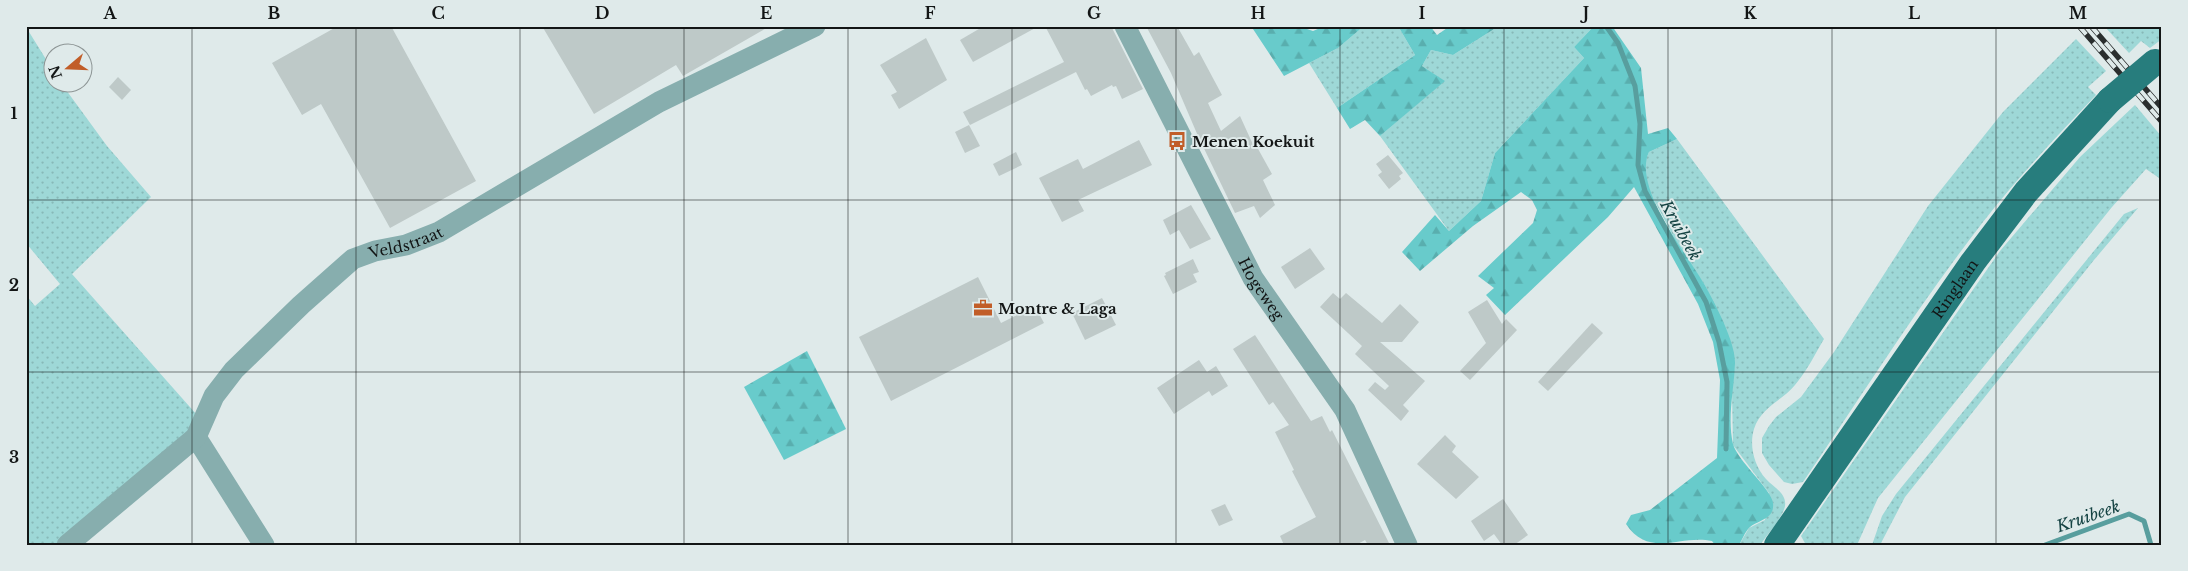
<svg xmlns="http://www.w3.org/2000/svg" width="2188" height="571" font-family="'Libre Baskerville',serif">
  <defs>
    <pattern id="grass-dots" width="8" height="8" patternUnits="userSpaceOnUse" patternTransform="scale(1.25)"><rect width="8" height="8" fill="#9ed8d7"/><path d="M2 2h.1M6 6h.1" fill="none" stroke="#87b9b8" stroke-width="1.8" stroke-linecap="round"/></pattern>
    <pattern id="forest-firs" width="22" height="20" patternUnits="userSpaceOnUse" patternTransform="scale(1.25)"><rect width="22" height="20" fill="#68cbcb"/><path d="M5 1l3.5 6h-7zM16 11l3.5 6h-7z" fill="#59aeae"/></pattern>
  </defs>
  <rect width="100%" height="100%" fill="#dfeaea"/>
  <g fill="url(#grass-dots)">
    <path d="M1364,26H1398L1415,55L1337,108L1309,63L1338,48Z"/>
    <path d="M1499,26H1594L1574,47L1584,58L1495,153L1481,201L1449,231L1380,136L1444,81L1422,66L1431,50L1453,55Z"/>
    <path d="M2104,26H2162V39L2150,48L2141,41L2129,53Z"/>
    <path d="M26,27L52,69V82L61,83L107,146L151,197L72,274L197,415L187,433L58,545H26V295L35,306L60,284L26,243Z"/>
    <path d="M2076,39L2106,71L2088,87L2096,95C2057,136 2018,177 1983,222C1918,306 1862,395 1803,482L1792,484L1784,482L1769,465L1762,453V438L1769,426L1776,417L1801,397L1834,352L1928,206L2003,112Z"/>
    <path d="M2135,105L2162,137V180L2146,169L2112,207L1878,498L1857,545H1806L1801,536L2000,251L2080,157Z"/>
    <path d="M1677,139L1824,339C1815,354 1807,371 1795,385C1782,401 1761,407 1754,429C1749,445 1754,466 1766,479C1773,487 1787,493 1785,506C1783,517 1767,535 1760,545H1739L1749,528L1765,520L1769,493L1733,445L1732,390L1735,363L1706,287L1678,245L1647,187L1644,171L1646,159L1649,152Z"/>
    <path d="M2138,208L2094,260L1905,497L1880,545H1872L1882,516L1896,494L2124,214Z"/>
  </g>
  <g fill="url(#forest-firs)">
    <path d="M1251,26H1298L1313,31L1325,26H1364L1338,48L1284,76Z"/>
    <path d="M1398,26H1430L1437,35L1450,26H1499L1453,55L1431,50L1422,66L1445,81L1380,136L1365,120L1350,129L1337,108L1415,55Z"/>
    <path d="M1594,26H1612L1641,68L1648,134L1668,128L1677,139L1649,152C1632,188 1688,255 1706,287C1716,306 1736,343 1735,364C1734,390 1727,418 1733,444C1737,460 1772,490 1773,503C1775,520 1757,520 1749,528C1745,532 1742,540 1739,545H1715L1712,541C1680,534 1649,559 1626,524L1631,515L1650,510L1717,458L1720,380L1713,342L1698,304L1634,187L1608,217L1505,315L1486,295L1494,288L1478,276L1533,223L1537,210L1532,200L1521,192L1473,226L1420,271L1402,252L1435,215L1449,231L1481,201L1495,153L1584,58L1574,47Z"/>
    <path d="M807,351L846,429L784,460L744,387Z"/>
  </g>
  <g fill="none" stroke-linecap="round" stroke-linejoin="round">
    <g stroke="#589e9e" stroke-width="5">
      <path d="M1606,26L1618,43L1635,86L1640,124L1638,165L1645,191L1706,302L1719,342L1727,382L1726,449"/>
      <path d="M2045,545L2129,514L2144,521L2151,545"/>
    </g>
  </g>
  <g fill="#bec9c8">
    <path d="M338,26H391L476,181L390,228L321,104L302,115L272,63Z"/>
    <path d="M542,26H770L683,76L676,65L594,114Z"/>
    <path d="M984,26H1039L973,62L960,40Z"/>
    <path d="M1045,26H1111L1143,89L1122,99L1116,86L1113,87L1112,85L1091,96L1087,89L1085,90L1076,72L970,125L963,112L1064,62Z"/>
    <path d="M1146,26H1177L1194,56L1199,52L1222,95L1208,103L1221,131L1240,116L1255,149L1257,147L1272,174L1263,180L1275,205L1260,218L1254,206L1235,213L1198,136L1171,73Z"/>
    <path d="M926,38L947,80L899,109L891,95L897,92L880,65Z"/>
    <path d="M118,77L131,90L122,100L109,87Z"/>
    <path d="M969,125L980,146L965,153L955,132Z"/>
    <path d="M1139,140L1152,165L1078,200L1084,211L1062,222L1039,178L1078,159L1083,169Z"/>
    <path d="M1016,152L1022,165L999,176L993,164Z"/>
    <path d="M1388,155L1403,173L1399,176L1401,179L1389,189L1378,175L1382,172L1376,164Z"/>
    <path d="M1191,205L1211,239L1190,249L1179,230L1170,235L1163,220Z"/>
    <path d="M1310,248L1325,269L1295,289L1281,267Z"/>
    <path d="M1193,259L1199,272L1193,274L1197,282L1173,294L1164,276L1166,275L1165,273Z"/>
    <path d="M978,277L1001,323L1035,306L1044,323L891,401L859,337Z"/>
    <path d="M1333,293L1340,299L1346,293L1382,323L1400,304L1419,322L1402,342H1380L1425,381L1403,405L1409,411L1401,421L1368,390L1375,382L1385,390L1389,386L1355,354L1362,346L1320,307Z"/>
    <path d="M1102,298L1116,325L1085,340L1072,313Z"/>
    <path d="M1487,300L1502,324L1506,319L1517,330L1470,380L1460,371L1486,343L1468,312Z"/>
    <path d="M1592,323L1603,333L1548,391L1538,382Z"/>
    <path d="M1255,335L1311,421L1322,416L1330,432L1332,430L1390,545H1368L1365,540L1356,545H1284L1280,536L1316,517L1292,471L1294,470L1275,432L1289,425L1273,402L1269,405L1233,349Z"/>
    <path d="M1199,360L1207,372L1216,366L1228,386L1212,396L1209,391L1174,414L1157,388Z"/>
    <path d="M1445,435L1456,446L1452,452L1479,477L1456,499L1417,464Z"/>
    <path d="M1503,499L1528,535L1514,545H1502L1494,534L1484,541L1471,521Z"/>
    <path d="M1225,504L1233,520L1219,526L1211,510Z"/>
  </g>
  <g fill="none" stroke-linecap="round" stroke-linejoin="round">
    <g stroke="#87aeae" stroke-width="21">
      <path id="s1" d="M1125,26L1253,278L1345,410L1407,545"/>
      <path d="M196,437L264,545"/>
      <path id="s2" d="M67,545L196,437L214,396L234,370L301,305L353,259L375,251L406,245L439,232L659,102L815,26"/>
    </g>
    <path stroke="#277d7d" stroke-width="26" id="s3" d="M1777,545L1973,262L2026,192L2110,100"/>
    <g stroke="#2a2e2e" stroke-width="5.5">
      <g id="rail">
        <path d="M2079,26L2162,122"/>
        <path d="M2091,26L2162,108"/>
      </g>
    </g>
    <use href="#rail" stroke="#dfeaea" stroke-width="4" stroke-dasharray="11" stroke-linecap="butt"/>
    <path stroke="#277d7d" stroke-width="26" d="M2110,100L2155,62"/>
  </g>
  <path fill="none" stroke="#131616" stroke-width="1" stroke-opacity="0.55" d="M192,26V545M356,26V545M520,26V545M684,26V545M848,26V545M1012,26V545M1176,26V545M1340,26V545M1504,26V545M1668,26V545M1832,26V545M1996,26V545M26,200H2162M26,372H2162"/>
  <defs>
    <g id="bus-bare" transform="scale(1.5)"><path d="M-5-6H5V4H4V6H2V4H-2V6H-4V4H-5ZM-3.5-4V0h7V-4ZM-3.5 1.2v1.5H-2V1.2ZM2 1.2v1.5H3.5V1.2Z" fill="#c15d28" stroke="#dfeaea" stroke-width="2.5" paint-order="stroke"/></g>
    <g id="office-bare" transform="scale(1.5)"><path d="M-6-3h4V-5.5h4V-3h4V5H-6ZM-1-4.5V-3h2v-1.5ZM-6 0V1H6V0Z" fill="#c15d28" stroke="#dfeaea" stroke-width="2.5" paint-order="stroke"/></g>
  </defs>
  <g fill-rule="evenodd">
    <use href="#bus-bare" x="1177" y="141"/>
    <use href="#office-bare" x="983" y="308"/>
  </g>
  <g text-anchor="middle" dominant-baseline="central" stroke-width="4" stroke-linejoin="round" paint-order="stroke">
    <g font-size="15" font-weight="bold" fill="#131616" stroke="#dfeaea" text-anchor="start">
      <text x="1192" y="141">Menen Koekuit</text>
      <text x="998" y="308">Montre &amp; Laga</text>
    </g>
    <g font-size="15" fill="#131616" stroke="#dfeaea">
      <text stroke="none"><textPath href="#s2" startOffset="464">Veldstraat</textPath></text>
      <text stroke="none"><textPath href="#s1" startOffset="296">Hogeweg</textPath></text>
      <text stroke="none"><textPath href="#s3" startOffset="312">Ringlaan</textPath></text>
    </g>
    <g font-size="16" font-style="italic" fill="#154343" stroke="#dfeaea">
      <text transform="translate(1681 230) rotate(61)">Kruibeek</text>
      <text transform="translate(2088 516) rotate(-19)">Kruibeek</text>
    </g>
  </g>
  <rect width="2188" height="571" fill="none" stroke="#dfeaea" stroke-width="55"/>
  <g transform="translate(68 68) rotate(251)"><circle r="24" fill="#dfeaea" stroke="#8d9595"/>
  <path d="M0-4L9 19L0 12L-9 19Z" fill="#c15d28"/>
  <text y="-8" font-size="14" font-weight="bold" text-anchor="middle" fill="#131616">N</text>
  </g>
  <rect x="28" y="28" width="2132" height="516" fill="none" stroke="#131616" stroke-width="2"/>
  <g font-size="16" text-anchor="middle" font-weight="bold" fill="#131616">
    <text x="110" y="19">A</text>
    <text x="274" y="19">B</text>
    <text x="438" y="19">C</text>
    <text x="602" y="19">D</text>
    <text x="766" y="19">E</text>
    <text x="930" y="19">F</text>
    <text x="1094" y="19">G</text>
    <text x="1258" y="19">H</text>
    <text x="1422" y="19">I</text>
    <text x="1586" y="19">J</text>
    <text x="1750" y="19">K</text>
    <text x="1914" y="19">L</text>
    <text x="2078" y="19">M</text>
    <text x="14" y="119">1</text>
    <text x="14" y="291">2</text>
    <text x="14" y="463">3</text>
  </g>
</svg>
